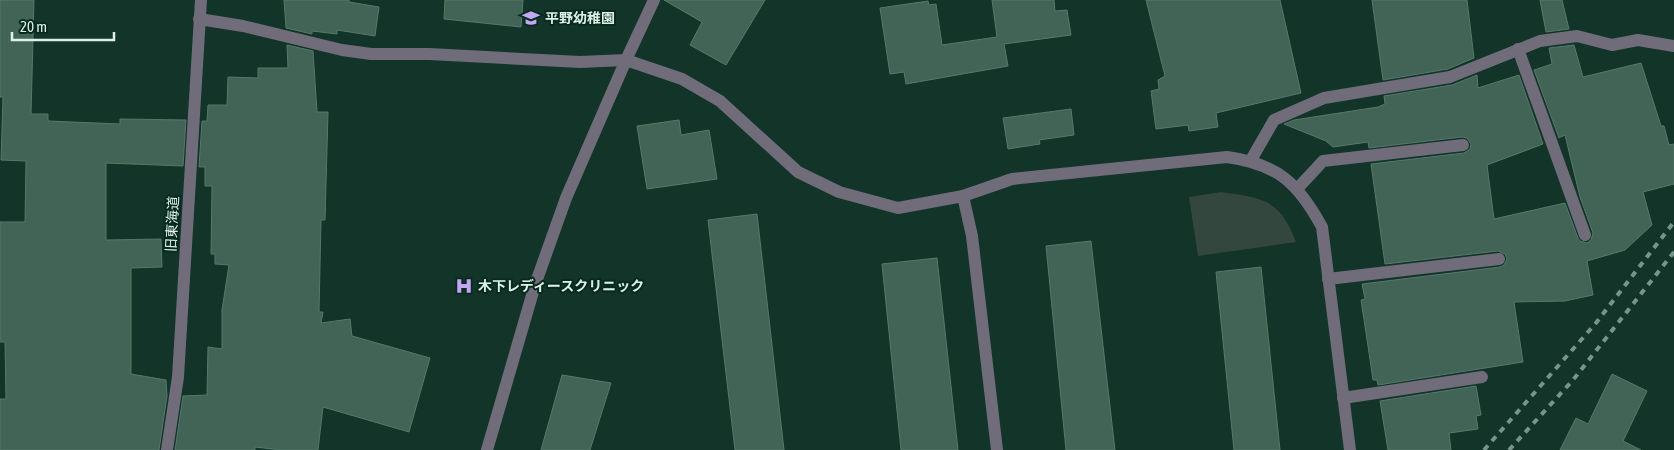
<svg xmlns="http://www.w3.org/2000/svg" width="1674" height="450" font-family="'Asap Condensed','Noto Sans JP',sans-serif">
  <rect width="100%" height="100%" fill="#123429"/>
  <path fill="#33473f" d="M1221,192C1263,198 1280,199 1296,242L1198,256L1189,197Z"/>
  <g fill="#426457" stroke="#56796b">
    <path d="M0,0H34L31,114H48V121L120,124V119L186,120L183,166L106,163V240L161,239L162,267L131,268V374L166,380L167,396L159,450H0V399H6L5,342H0V222H25L26,161L1,160L3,97H0Z"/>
    <path d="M284,0H349V2L379,7L375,36L337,30V34L312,31V34L286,28Z"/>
    <path d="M445,0H523L521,27L444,19Z"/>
    <path d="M664,0H765L726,65L690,45L702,22Z"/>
    <path d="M992,0H1054L1055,11L1067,10L1071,35L1004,44L1008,66L906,84L904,72L890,74L880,8L928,1L929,5L936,4L942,45L997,37Z"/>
    <path d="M1146,0H1280L1301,93L1216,113L1218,127L1189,131L1188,125L1156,129L1151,91L1159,89L1158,80L1165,76Z"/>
    <path d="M1372,0H1467L1474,58L1448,69L1383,80Z"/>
    <path d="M1540,0H1562L1569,29L1546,32Z"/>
    <path d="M287,45L313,51L317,112H328L325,220H321L319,312H323L321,323L350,319L352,336L430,358L409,432L323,407L318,450H281L255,447V450H175L183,396L207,395L208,347L222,349V310L229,265L215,264V254H211L212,186H205V167H199L202,121H207L208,105H227L228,77L258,78V68H288Z"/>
    <path d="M1574,45L1583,77L1641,63L1661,126H1664L1669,145L1674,144V184L1643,192L1652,225L1625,250L1587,261L1593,295L1565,301L1514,302L1523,362L1378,385L1377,380H1373L1368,346L1361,300L1365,299L1362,284L1500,267L1504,265L1507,259L1505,254L1498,251L1385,264L1371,164L1464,153L1470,149L1471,144L1467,138L1462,137L1369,148L1368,142L1333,147L1326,141L1284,124L1294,120L1378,107L1385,104L1384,96L1452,85L1477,75L1478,88L1519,75L1543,144L1487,165L1494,219L1565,203L1578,238L1580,241L1587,243L1591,240L1593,233L1580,197L1565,135L1559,138L1534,70L1552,64L1549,48Z"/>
    <path d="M1071,109L1074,135L1039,140L1040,144L1008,149L1003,118Z"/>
    <path d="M679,120L681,135L709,130L717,179L647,189L637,126Z"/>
    <path d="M757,214L784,450H735L708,220Z"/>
    <path d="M1091,241L1115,450H1066L1046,246Z"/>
    <path d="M937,258L958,450H901L882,264Z"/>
    <path d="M1261,267L1280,450H1234L1216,272Z"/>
    <path d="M1612,374L1647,391L1623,441L1641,450H1560L1576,418L1588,424Z"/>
    <path d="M562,375L611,383L590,450H541Z"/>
    <path d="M1476,386L1481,415L1476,416L1478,429L1449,433L1451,450H1388L1380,401Z"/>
  </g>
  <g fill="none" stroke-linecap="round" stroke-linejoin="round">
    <g stroke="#706c79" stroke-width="12">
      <path d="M199,19L243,26L342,50L371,54H429L580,62L626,60"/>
      <path d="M1518,49L1585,235"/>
      <path d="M1297,189L1323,161L1463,145"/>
    </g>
    <g stroke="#706c79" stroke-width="12">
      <path d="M626,60L654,0"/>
      <path d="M1251,160L1274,120L1324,98L1450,77L1540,41L1577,36L1612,45L1638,40L1674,46"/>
      <path d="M1328,279L1499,259"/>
      <path d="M1343,398L1482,377"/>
      <path d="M167,450L178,377L201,0"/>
    </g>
    <g stroke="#706c79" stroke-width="12">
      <path d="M963,196L972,236L997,450"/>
      <path d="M487,450L535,285L566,198L626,60L682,79L720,101L798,172L839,192L898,208L963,196L1012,179L1227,157C1278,164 1298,183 1322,227L1350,450"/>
    </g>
    <g stroke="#79948a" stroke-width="4" stroke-dasharray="6 6" stroke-linecap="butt">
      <path d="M1484,450L1596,323L1674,222"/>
      <path d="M1509,450L1573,380L1674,252"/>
    </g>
  </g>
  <defs>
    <g id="school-bare" transform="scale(1.35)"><path d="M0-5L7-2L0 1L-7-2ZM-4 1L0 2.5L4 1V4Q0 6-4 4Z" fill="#c3a7f2" stroke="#072a1f" stroke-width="2.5" paint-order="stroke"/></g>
    <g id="hospital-bare" transform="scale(1.35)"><path d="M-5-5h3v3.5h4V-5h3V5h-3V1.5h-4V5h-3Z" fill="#c3a7f2" stroke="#072a1f" stroke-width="2.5" paint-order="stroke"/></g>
  </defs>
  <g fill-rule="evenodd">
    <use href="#school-bare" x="531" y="18"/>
    <use href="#hospital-bare" x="464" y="286"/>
  </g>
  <g text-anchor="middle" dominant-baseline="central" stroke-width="4" stroke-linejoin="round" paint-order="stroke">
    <g font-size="14" font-weight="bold" fill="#ddf0e8" stroke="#072a1f" text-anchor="start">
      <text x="545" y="18">平野幼稚園</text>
      <text x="478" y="286">木下レディースクリニック</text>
    </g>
    <g font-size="14" fill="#ddf0e8" stroke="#072a1f">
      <text transform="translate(172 224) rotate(-87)">旧東海道</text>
    </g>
  </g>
  <path d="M12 32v8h102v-8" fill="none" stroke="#ddf0e8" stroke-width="2.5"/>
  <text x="20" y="32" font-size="15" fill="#ddf0e8" stroke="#072a1f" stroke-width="4" paint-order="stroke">20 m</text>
</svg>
